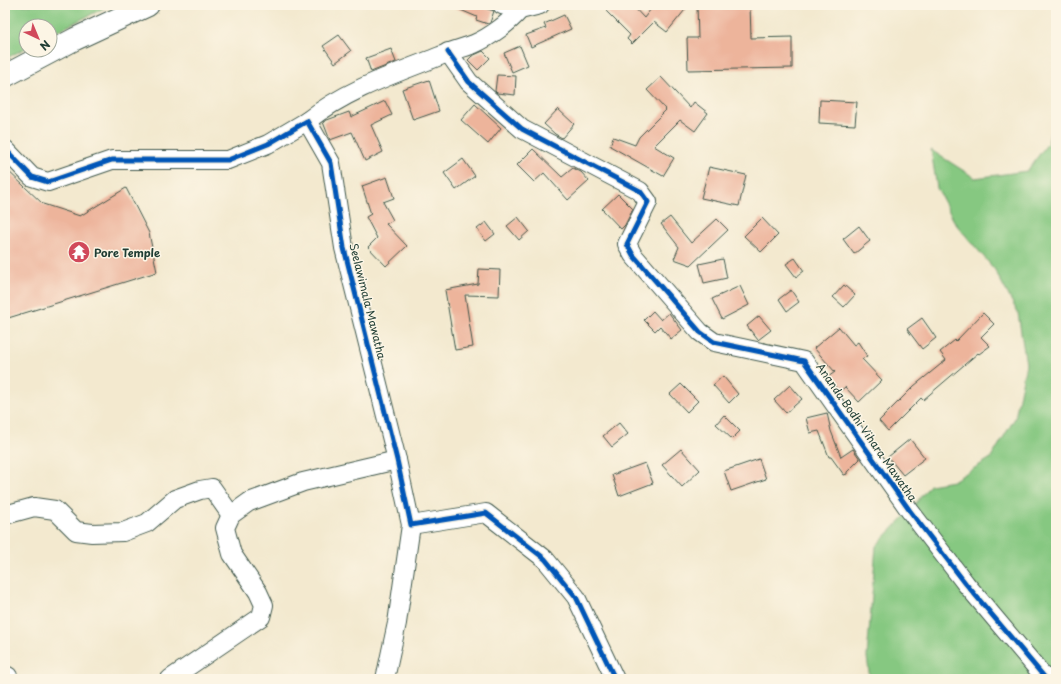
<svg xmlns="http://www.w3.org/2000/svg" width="1061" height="684" font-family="'Playpen Sans',sans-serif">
  <rect width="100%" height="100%" fill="#fcf5e5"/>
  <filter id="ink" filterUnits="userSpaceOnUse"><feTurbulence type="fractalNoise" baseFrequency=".025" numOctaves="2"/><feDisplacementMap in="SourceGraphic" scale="8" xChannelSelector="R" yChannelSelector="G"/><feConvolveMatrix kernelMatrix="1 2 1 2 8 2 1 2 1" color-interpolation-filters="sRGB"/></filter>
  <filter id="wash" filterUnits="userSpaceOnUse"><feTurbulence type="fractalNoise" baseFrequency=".012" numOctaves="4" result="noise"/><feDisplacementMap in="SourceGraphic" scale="16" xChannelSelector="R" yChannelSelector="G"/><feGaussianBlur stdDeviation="0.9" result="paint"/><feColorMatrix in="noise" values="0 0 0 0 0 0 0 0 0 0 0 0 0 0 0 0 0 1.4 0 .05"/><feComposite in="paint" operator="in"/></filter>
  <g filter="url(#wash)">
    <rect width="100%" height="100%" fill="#f3e9cf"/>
    <g fill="#86c881" stroke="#52825a">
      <path d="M5,5H105L104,8L50,35V26H26V48L5,59Z"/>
      <path d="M1056,109V677L1054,679H870L867,657L876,546L910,511L930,485L953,481L991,458L1015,418L1026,364L1018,313L995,270L955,223L937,188L931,150L975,178L1027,171L1048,143Z"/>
    </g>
    <g id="blocks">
      <g fill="#edb49b">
        <path d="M449,5H475L494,11L490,23L488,24L476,20L477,17Z"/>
        <path d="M613,5H632L644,18L654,5H689L667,32L654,22L632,44L627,39L630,35L606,11Z"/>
        <path d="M697,5H750L751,38L792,37V68L688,70L687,38H698Z"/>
        <path d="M564,15L571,29L531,47L526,35L546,28L544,24Z"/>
        <path d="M339,35L351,51L335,63L323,46Z"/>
        <path d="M520,46L528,65L512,72L504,53Z"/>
        <path d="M391,49L396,62L371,72L366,58Z"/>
        <path d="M483,51L490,58L478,70L468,60L472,56Z"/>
        <path d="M497,75L516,76L515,95L497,93L495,91Z"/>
        <path d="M661,77L690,108L694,102L708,113L695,131L680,120L654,146L674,158L663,176L610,146L613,137L635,145L639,137L666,110L647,90Z"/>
        <path d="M429,80L439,111L413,120L402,89Z"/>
        <path d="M820,100L857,102L855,125L819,123Z"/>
        <path d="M385,101L392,115L371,125L383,152L365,161L352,132L330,140L323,122L327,120L349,112L351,117Z"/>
        <path d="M475,104L501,128L488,144L461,120Z"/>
        <path d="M558,109L574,124L562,138L555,134L544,124Z"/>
        <path d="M533,149L562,177L573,168L581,172L589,181L568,200L544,173L534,182L517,165Z"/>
        <path d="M463,159L475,176L456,190L444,173Z"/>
        <path d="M709,167L746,175L739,206L701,198Z"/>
        <path d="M5,168L43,204L80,216L126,188L149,233L157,272L5,319Z"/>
        <path d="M387,177L394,198L383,202L393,220L386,224L407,246L386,266L368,247L377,238L366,217L371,214L362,186Z"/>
        <path d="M618,194L633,209L625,225L621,229L602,209Z"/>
        <path d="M518,217L529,231L519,240L507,226Z"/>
        <path d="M670,217L691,243L717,219L728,230L691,265L674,259L679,247L661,224Z"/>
        <path d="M762,218L778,235L761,252L744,236Z"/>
        <path d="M486,222L495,234L486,241L477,229Z"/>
        <path d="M859,226L870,241L854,254L843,239Z"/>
        <path d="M795,258L804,271L796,277L786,264Z"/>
        <path d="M723,259L727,278L704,283L699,264Z"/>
        <path d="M479,269L500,270L499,296L465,295L473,347L455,350L445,290L478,284Z"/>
        <path d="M844,285L855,295L844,307L833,297Z"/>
        <path d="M740,286L749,305L722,319L712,299Z"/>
        <path d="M791,290L799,302L787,311L779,299Z"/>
        <path d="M653,311L661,320L669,313L682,330L671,339L660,326L655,331L644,320Z"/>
        <path d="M983,313L994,324L981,337L990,346L979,354L978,353L923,400L921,398L888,431L879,421L914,386L946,360L940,352L955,340L956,341Z"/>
        <path d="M759,316L771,330L758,340L747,326Z"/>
        <path d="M922,318L936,338L922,349L907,329Z"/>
        <path d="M839,327L854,345L858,342L867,356L862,359L882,380L859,402L845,387L839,392L828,377L835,372L814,348Z"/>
        <path d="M723,376L738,394L729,403L713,385Z"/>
        <path d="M681,384L698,401L687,412L670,394Z"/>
        <path d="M790,385L802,399L786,413L774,400Z"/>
        <path d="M827,413L831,431L841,457L853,449L860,459L847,472V474L844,475L831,457H829L819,431L810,433L806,418Z"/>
        <path d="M724,415L740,431L732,439L716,424Z"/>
        <path d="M619,423L628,434L612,447L603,436Z"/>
        <path d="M910,439L925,458L903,475L888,457Z"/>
        <path d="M681,449L700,470L682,487L662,465Z"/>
        <path d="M759,459L766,479L731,491L724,471Z"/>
        <path d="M645,463L653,483L619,496L612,475Z"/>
      </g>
    </g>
  </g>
  <g filter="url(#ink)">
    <use href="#blocks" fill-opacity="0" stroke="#3f574b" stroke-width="1"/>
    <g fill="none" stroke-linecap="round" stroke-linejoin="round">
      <g stroke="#3f574b" stroke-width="20">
        <g id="minor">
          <path d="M502,5L520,10L540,5"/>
          <path d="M448,52L469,82L522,129L640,191L648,202L627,244L633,255L700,332L714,342L804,361L910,511L966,584L1046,679"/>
          <path d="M307,121C346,90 394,74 440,56C451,51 463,48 474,44C490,37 509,23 520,10"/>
          <path d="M5,149L32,177L48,182L112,160H228L268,144L307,121L331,163L344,248L397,460L411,525L486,513L545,559L576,597L615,679"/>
          <path d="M5,515L34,507L55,510L76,531L92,533L123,532L147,523L175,499L200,490L212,488L231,515"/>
          <path d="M5,679L8,676"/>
          <path d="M170,679L261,617L264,605L258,592L232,554L225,528L231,515L249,502L303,482L397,460"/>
          <path d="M385,679L397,623L411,525"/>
        </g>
      </g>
      <g stroke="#3f574b" stroke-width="24">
        <path id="major" d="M5,76L75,39L148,5"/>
      </g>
      <use href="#minor" stroke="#fff" stroke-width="18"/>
      <use href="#major" stroke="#fff" stroke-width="22"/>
      <g stroke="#fcf5e5" stroke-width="8">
        <g id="cycleway">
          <path d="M448,52L469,82L522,129L640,191L648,202L627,244L633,255L700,332L714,342L804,361L910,511L966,584L1046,679"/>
          <path d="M5,149L32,177L48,182L112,160H228L268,144L307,121L331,163L344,248L397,460L411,525L486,513L545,559L576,597L615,679"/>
        </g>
      </g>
      <use href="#cycleway" stroke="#0057b8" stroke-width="5"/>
    </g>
  </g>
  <defs>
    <g id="temple-disc" transform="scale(1.15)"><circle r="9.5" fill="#d1495b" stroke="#fcf5e5"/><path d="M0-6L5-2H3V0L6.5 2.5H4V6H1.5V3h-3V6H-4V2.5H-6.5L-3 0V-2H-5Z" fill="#fff"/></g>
  </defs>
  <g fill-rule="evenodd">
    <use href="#temple-disc" x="79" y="252"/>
  </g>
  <g text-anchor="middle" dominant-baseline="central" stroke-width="3" stroke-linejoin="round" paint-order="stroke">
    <g font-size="11" font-weight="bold" fill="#1f3d34" stroke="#fcf5e5" text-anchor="start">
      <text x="94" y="252">Pore Temple</text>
    </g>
    <g font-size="11" fill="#1f3d34" stroke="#fcf5e5">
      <text transform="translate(368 301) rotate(76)">Seelawimala Mawatha</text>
      <text transform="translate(867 432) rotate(55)">Ananda Bodhi Vihara Mawatha</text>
    </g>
  </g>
  <rect width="1061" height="684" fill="none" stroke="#fcf5e5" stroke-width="20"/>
  <g transform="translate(38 38) rotate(136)"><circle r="19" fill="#fcf5e5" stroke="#a4ab9e"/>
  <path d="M0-3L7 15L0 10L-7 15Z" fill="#d1495b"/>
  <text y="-6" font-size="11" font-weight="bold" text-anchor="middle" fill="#1f3d34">N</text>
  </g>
</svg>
